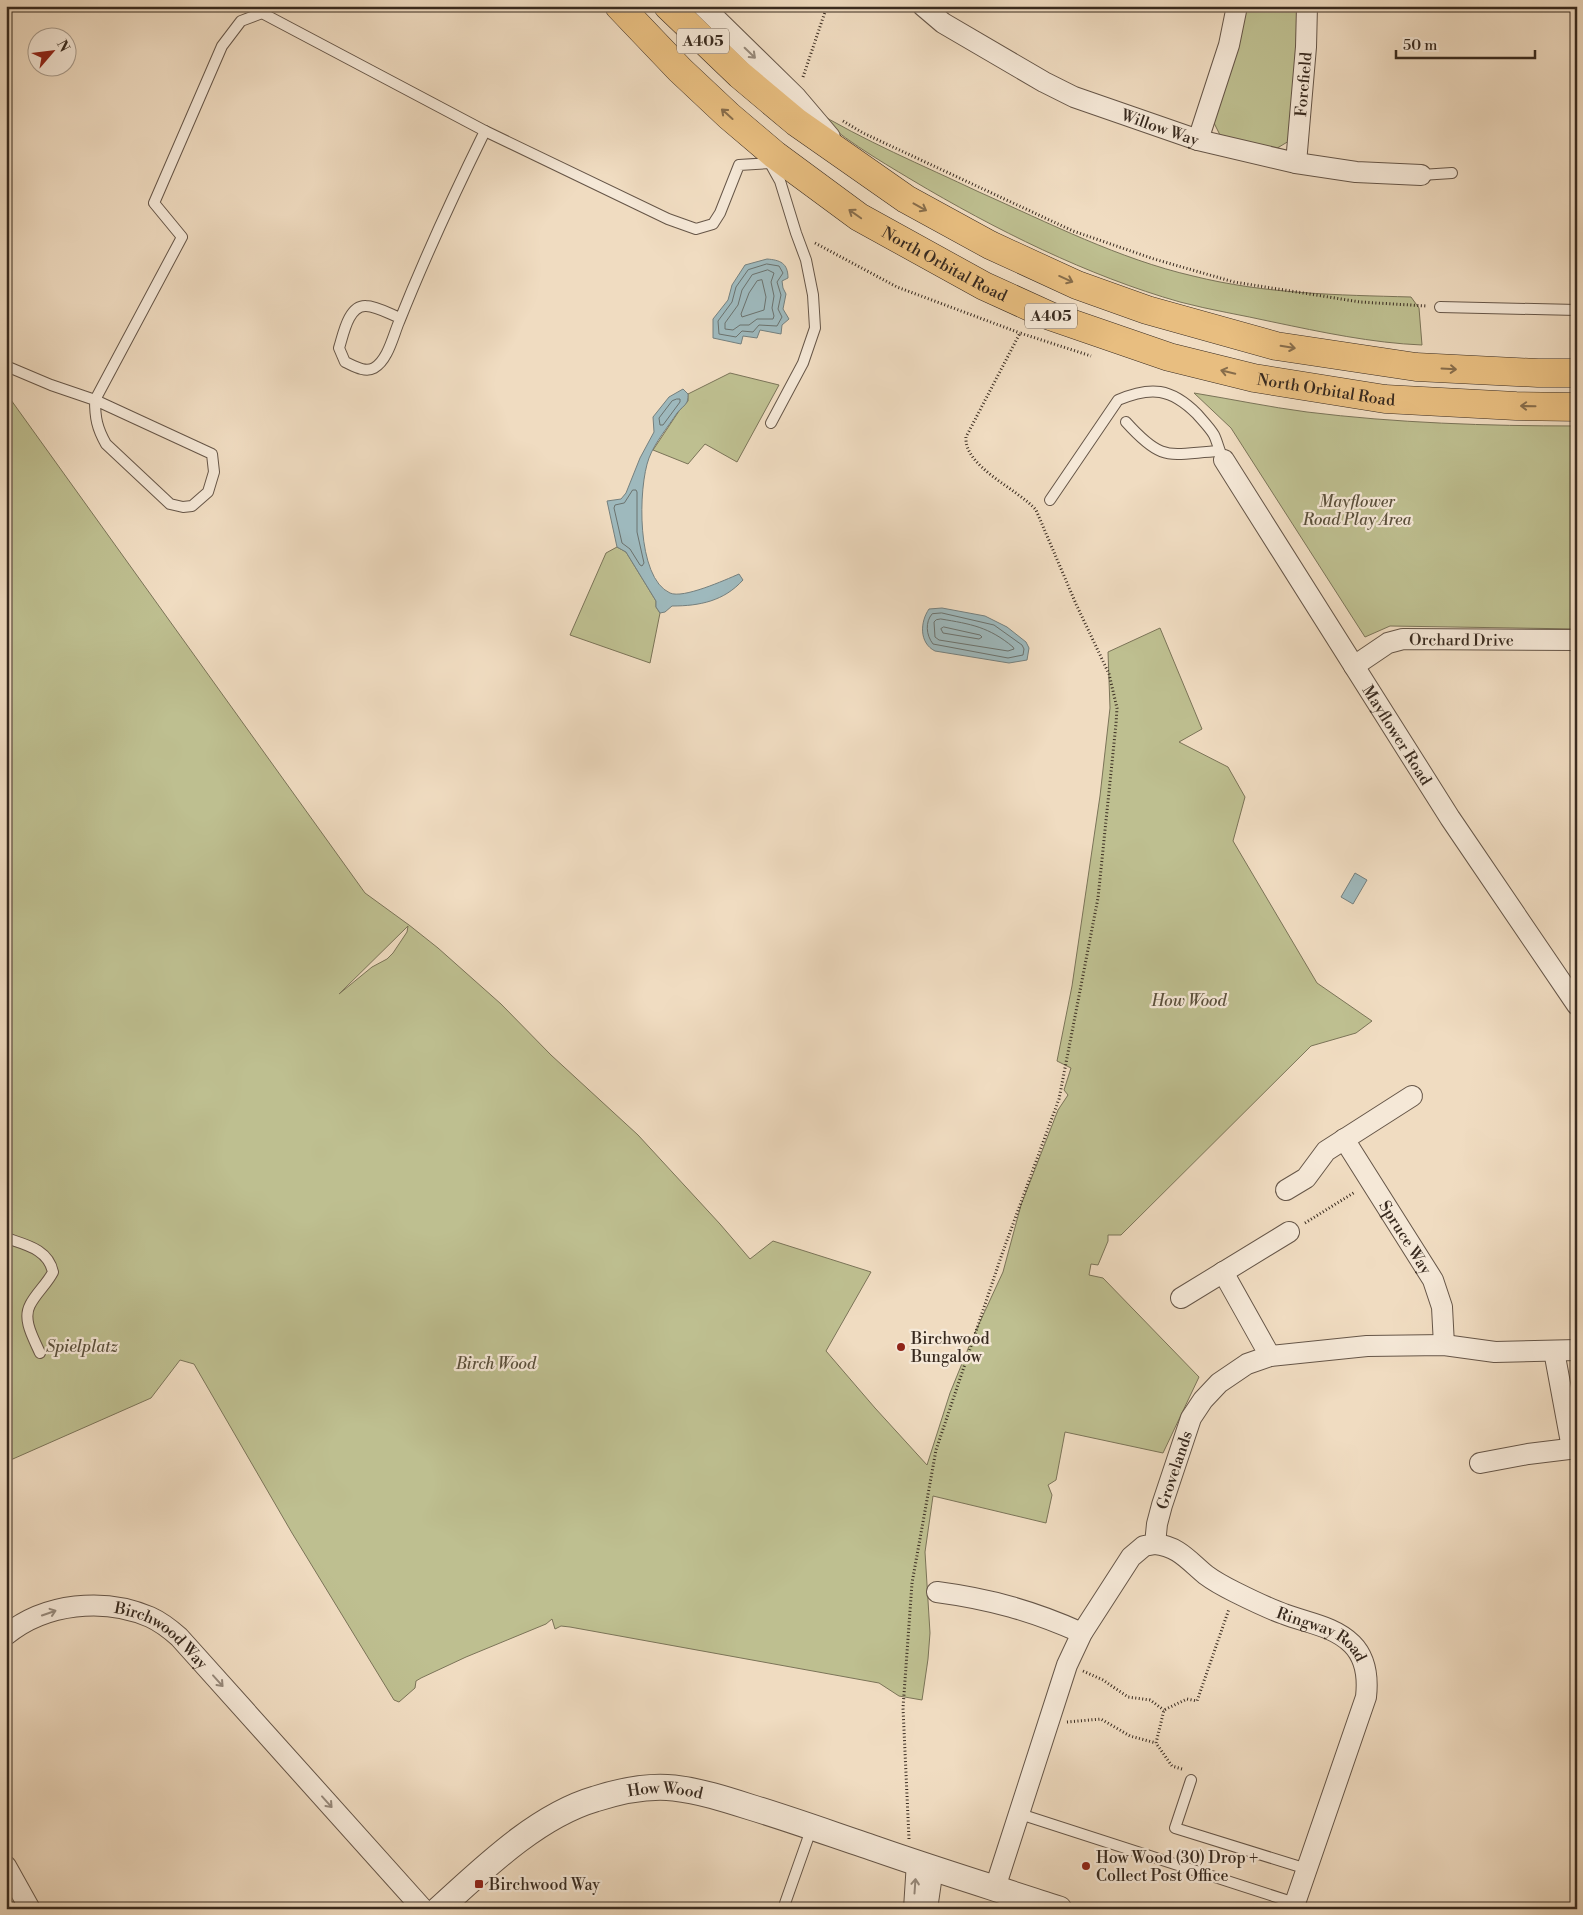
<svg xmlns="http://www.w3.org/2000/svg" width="1583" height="1915" viewBox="0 0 1583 1915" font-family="'Libre Bodoni',serif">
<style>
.green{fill:#bebf90;stroke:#7b7458;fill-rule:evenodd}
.water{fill:#9eb9bd;stroke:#75807e}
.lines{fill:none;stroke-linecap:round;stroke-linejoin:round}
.shore{stroke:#6b726e;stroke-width:1}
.service-casing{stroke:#665648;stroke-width:12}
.minor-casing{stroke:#665648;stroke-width:22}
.tertiary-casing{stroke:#665648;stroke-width:27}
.trunk-casing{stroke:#382a1f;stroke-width:29}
.path{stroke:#382a1f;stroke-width:3;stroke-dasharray:1 2.5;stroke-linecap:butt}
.service{stroke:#f5e8d7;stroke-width:10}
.minor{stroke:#f5e8d7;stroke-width:20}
.tertiary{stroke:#f5e8d7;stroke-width:25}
.trunk{stroke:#e8be80;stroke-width:28}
.oneway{stroke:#96897b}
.oneway2{stroke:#876d4b}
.poi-dot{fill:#8f2418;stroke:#f5e8d7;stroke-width:2}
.labels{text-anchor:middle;stroke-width:4.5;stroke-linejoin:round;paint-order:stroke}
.shield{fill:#f5e8d7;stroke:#716356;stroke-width:1}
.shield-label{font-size:15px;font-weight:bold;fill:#382a1f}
.street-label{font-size:16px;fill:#382a1f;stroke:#f5e8d7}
.park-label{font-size:16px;font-style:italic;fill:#5a4f3b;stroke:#f5e8d7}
.poi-label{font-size:16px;fill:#382a1f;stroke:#f5e8d7;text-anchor:start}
</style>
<rect width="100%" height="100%" fill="#f0dcc1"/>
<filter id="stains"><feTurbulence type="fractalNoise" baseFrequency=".004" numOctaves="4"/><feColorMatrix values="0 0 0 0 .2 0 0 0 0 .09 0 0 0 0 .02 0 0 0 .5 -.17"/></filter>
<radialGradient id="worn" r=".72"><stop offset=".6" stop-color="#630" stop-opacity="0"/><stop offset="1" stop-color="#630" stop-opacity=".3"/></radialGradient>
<g class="green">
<polygon points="1244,6 1300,6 1289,141 1274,150 1220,135 1214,123"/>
<path d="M810,108C864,141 922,165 979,192C1049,223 1119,259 1193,276C1265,294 1338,295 1411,297L1419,308L1422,345C1372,343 1321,332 1273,322C1242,315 1210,310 1180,302C1088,276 994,229 912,180C877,159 839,137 810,108Z"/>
<polygon points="730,373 779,385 737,462 705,444 688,464 653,450 679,411 688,401 688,394"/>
<path d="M6,393L365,893L409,925L438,948L501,1004L551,1055L638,1135L720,1224L750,1259L773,1241L871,1272L826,1351L875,1408L927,1465L950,1393L972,1339L1003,1272L1021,1205L1058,1110L1068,1095L1064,1090L1071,1068L1057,1061L1072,986L1100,796L1110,708L1108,652L1160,628L1202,729L1179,742L1228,767L1245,797L1233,841L1317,983L1372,1021L1356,1033L1311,1046L1121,1235H1108V1241L1098,1265L1091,1264L1089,1275L1103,1278L1199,1377L1163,1453L1065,1432L1056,1480L1048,1485L1052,1495L1046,1523L933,1496L925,1552L930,1633L928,1659L922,1700L899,1696L879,1683L570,1627L561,1626L555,1629L552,1619L546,1624L466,1657L421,1678L416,1681L415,1688L399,1702L394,1700L292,1533L194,1364L180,1360L151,1398L6,1462ZM408,926L407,932L393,953L387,959L372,967L339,994Z"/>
<path d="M1194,393C1231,399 1269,407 1307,412C1396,423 1487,426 1577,426V629L1390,626L1365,637L1231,428Z"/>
<polygon points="617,547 626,552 656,601 656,607 660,613 650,663 570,635 606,553"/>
</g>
<g class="water">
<path d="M767,259C780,260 788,263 788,278L782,281L783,288L786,294L783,309L789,319L782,325L781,334L760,330L757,338L743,336L741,344L713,338V319L728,300L732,285L745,265Z"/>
<path d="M683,389L688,394C688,395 688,400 687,402C685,406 680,409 677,413C668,427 655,442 649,458C638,487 636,578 670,593C683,599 725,580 739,574L743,580C724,601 700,606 672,606L665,612L660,613L656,607V601L626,552L617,547L607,501L621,499L626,493L640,458L654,432L653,417L669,397Z"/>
<path d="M942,608L985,616L1007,627L1026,642L1029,648L1027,660L1009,663L935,651C919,643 920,622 929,609Z"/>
<polygon points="1355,873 1367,880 1353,904 1341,897"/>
</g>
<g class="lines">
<g class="shore">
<polygon points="767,264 779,266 783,273 777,282 781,295 778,309 782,317 777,326 759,325 753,332 742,331 736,337 719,334 718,321 732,302 736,287 748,270"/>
<polygon points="768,270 774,273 771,282 774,296 772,308 774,316 773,319 757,319 749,325 740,325 733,330 725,329 725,323 738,305 742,290 752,275"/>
<polygon points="762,280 766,297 764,310 742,317 741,314 749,293 757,281"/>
<polygon points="677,399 680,399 680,402 663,425 660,425 659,418 672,401"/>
<polygon points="633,490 636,490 637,492 637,532 644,563 642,566 640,565 630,549 622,543 614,508 615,505 624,503"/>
<path d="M942,613L994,625L1022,645L1024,649L1023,655L1008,658L933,644C926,635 925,622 932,614Z"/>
<path d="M941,619C971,624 989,627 1013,647L1014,649L1008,651L939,640L935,637L934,622L936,620Z"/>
<polygon points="944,627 980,635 982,637 979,639 943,633 941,629"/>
</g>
<defs>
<g id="service">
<polyline points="770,163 780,181 796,233 806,260 813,295 815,328 803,363 771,423"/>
<polyline points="1421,175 1452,173"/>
<polyline points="1440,307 1577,310"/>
<path d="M400,318C390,314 376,306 366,306C348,305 343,336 339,348L345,362C354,366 365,373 374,368C388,360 393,336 399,322C425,257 454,194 485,131"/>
<path d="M6,366L51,385L95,400C95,418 97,428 106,444L170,504L183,507L192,506L208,492L214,472L212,454L95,400L182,237L154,203L222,46L241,21L262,13L485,131L668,219L696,229L713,224L720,213L739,165L770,163L773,158"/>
<path d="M1126,422C1163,463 1168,454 1219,451"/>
<path d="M1050,500L1118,400C1151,386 1171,388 1197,414C1203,421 1210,428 1214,435C1218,443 1219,452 1224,460"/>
<path d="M6,1238C26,1245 48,1249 53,1272C47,1284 36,1293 30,1305C22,1320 34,1339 40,1353"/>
<polyline points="1191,1780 1175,1828 1307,1869"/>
<polyline points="1020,1814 1295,1903"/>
<polyline points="783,1909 812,1827"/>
</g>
<g id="minor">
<polyline points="703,6 796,97 830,137"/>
<path id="s1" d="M923,6L943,23L1044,82L1074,97L1198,140L1296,163L1356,172L1421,175"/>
<polyline points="1198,140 1229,45 1237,6"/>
<path id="s2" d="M1296,163L1306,47L1307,6"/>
<path id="s3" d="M1224,460L1450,818L1577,1005"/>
<path id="s4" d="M1354,666L1388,643L1403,639L1577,640"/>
<path id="s5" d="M1344,1139L1433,1280L1442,1307L1444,1345"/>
<polyline points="1286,1190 1306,1178 1326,1151 1412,1096"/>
<polyline points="1223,1272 1270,1356"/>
<polyline points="1181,1298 1289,1232"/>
<polyline points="1554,1351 1572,1448"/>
<polyline points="1480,1463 1528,1454 1577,1448"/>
<path id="s6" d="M1155,1544C1178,1546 1189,1561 1206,1575C1214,1581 1225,1587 1235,1592C1251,1600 1267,1608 1284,1614C1307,1623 1334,1626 1352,1644C1367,1659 1368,1679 1366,1697L1293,1909"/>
<path d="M937,1592C990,1599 1033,1611 1082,1633"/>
<path id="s7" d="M6,1635C45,1603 104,1597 150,1617C161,1622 170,1629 179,1637L423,1909"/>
<polyline points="6,1866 30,1909"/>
<path id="s8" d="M995,1888L1067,1665L1082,1633L1131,1557L1144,1546L1155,1544L1157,1524L1162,1505L1191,1418L1203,1400L1219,1383L1247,1364L1270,1356L1367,1346L1444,1345L1495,1352L1577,1350"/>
<polyline points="914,1909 917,1862"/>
<polyline points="927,1909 933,1868"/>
</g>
<g id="tertiary">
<path id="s9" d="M439,1909C484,1868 537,1816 595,1799C620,1791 648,1785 674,1788C700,1791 725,1799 750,1807C793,1820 834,1835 876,1849C936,1870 998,1889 1059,1909"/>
</g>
<g id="trunk">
<path id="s10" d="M619,6L680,70L729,116L775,155L859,217L984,286L1050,316L1169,357L1254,378L1385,399L1516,406L1577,407"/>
<polyline points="668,6 740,75 796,122 906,199 990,245 1077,285 1147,310 1276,346 1416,367 1538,373 1577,373"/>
</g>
</defs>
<use href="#service" class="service-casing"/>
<use href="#minor" class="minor-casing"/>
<use href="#tertiary" class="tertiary-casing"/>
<use href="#trunk" class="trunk-casing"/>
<g class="path">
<polyline points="803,77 827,6"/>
<polyline points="843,121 863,133 1073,231 1154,259 1234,282 1360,302 1427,306"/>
<polyline points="815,243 897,287 1020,333"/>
<polyline points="1305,1223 1355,1192"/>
<polyline points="1083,1671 1103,1680 1128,1697 1150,1700 1164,1710"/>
<polyline points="1067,1722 1101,1719 1130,1736 1156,1743"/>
<polyline points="1182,1769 1172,1766 1156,1743 1164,1710 1187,1699 1197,1701 1229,1609"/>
<path d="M909,1839L903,1708L912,1583L936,1450L1002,1254L1059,1099L1098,898L1116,724L1117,708L1109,674L1076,604L1036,510C1018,489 964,467 966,437L1020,333L1091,356"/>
</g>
<use href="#service" class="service"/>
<use href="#minor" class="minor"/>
<use href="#tertiary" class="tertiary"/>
<use href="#trunk" class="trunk"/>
</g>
<defs><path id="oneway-shaft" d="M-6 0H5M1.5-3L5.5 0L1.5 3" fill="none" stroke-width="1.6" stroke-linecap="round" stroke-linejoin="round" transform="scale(1.25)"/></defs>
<g class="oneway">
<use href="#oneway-shaft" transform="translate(750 53) rotate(44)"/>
<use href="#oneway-shaft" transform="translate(49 1613) rotate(-19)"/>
<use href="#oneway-shaft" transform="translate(218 1681) rotate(48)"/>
<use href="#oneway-shaft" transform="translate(327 1802) rotate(48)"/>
<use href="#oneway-shaft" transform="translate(915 1886) rotate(-86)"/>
</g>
<g class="oneway2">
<use href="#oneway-shaft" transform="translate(727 114) rotate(-138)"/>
<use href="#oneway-shaft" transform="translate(920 207) rotate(29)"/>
<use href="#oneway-shaft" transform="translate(855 214) rotate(-145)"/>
<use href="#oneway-shaft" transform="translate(1066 279) rotate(24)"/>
<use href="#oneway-shaft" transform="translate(1288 347) rotate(9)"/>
<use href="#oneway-shaft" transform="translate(1449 369) rotate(3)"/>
<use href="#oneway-shaft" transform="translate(1228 372) rotate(-166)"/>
<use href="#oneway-shaft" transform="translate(1528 406) rotate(-179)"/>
</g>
<g class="poi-dot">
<circle cx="901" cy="1347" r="5"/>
<circle cx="1086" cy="1866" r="5"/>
<rect x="474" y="1879" width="10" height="10" rx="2.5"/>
</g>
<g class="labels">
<g class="shield">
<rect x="677" y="28.5" width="52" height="25" rx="4"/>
<rect x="1025" y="303.5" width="52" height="25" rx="4"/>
</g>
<g class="shield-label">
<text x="703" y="46">A405</text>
<text x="1051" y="321">A405</text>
</g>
<g class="street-label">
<text dy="6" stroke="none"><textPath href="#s2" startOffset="79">Forefield</textPath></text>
<text dy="6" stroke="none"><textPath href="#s1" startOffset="268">Willow Way</textPath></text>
<text dy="6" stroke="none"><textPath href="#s10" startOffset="418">North Orbital Road</textPath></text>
<text dy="6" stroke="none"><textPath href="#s10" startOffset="822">North Orbital Road</textPath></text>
<text dy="6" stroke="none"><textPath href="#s4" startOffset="115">Orchard Drive</textPath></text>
<text dy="6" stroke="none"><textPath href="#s3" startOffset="325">Mayflower Road</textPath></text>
<text dy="6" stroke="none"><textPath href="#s5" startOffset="116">Spruce Way</textPath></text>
<text dy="6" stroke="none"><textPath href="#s8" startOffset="465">Grovelands</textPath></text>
<text dy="6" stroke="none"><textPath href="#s6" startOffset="192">Ringway Road</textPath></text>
<text dy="6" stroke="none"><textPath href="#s7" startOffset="171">Birchwood Way</textPath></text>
<text dy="6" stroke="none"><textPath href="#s9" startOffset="264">How Wood</textPath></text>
</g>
<g class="park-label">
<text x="1357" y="507">Mayflower<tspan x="1357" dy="18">Road Play Area</tspan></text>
<text x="1189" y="1006">How Wood</text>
<text x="82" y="1352">Spielplatz</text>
<text x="496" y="1369">Birch Wood</text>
</g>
<g class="poi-label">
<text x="911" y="1344">Birchwood<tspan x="911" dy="18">Bungalow</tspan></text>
<text x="1096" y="1863">How Wood (30) Drop +<tspan x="1096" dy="18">Collect Post Office</tspan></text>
<text x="489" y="1890">Birchwood Way</text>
</g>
</g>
<rect width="1583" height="1915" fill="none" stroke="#f0dcc1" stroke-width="25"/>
<rect x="8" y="8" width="1568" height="1900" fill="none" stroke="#382a1f" stroke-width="2.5"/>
<rect x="12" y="12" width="1558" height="1890" fill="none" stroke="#382a1f"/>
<g transform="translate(52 52) rotate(62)"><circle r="24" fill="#f5e8d7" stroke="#a99c8d"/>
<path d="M0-4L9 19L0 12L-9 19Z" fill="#8f2418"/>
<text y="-8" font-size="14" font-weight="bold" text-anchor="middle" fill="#382a1f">N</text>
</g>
<path d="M1396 50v8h139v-8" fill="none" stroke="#382a1f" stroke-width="2.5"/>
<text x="1403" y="50" font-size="15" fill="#382a1f" stroke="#f5e8d7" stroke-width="4" paint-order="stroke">50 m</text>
<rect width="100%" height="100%" filter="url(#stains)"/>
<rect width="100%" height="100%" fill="url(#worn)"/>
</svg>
